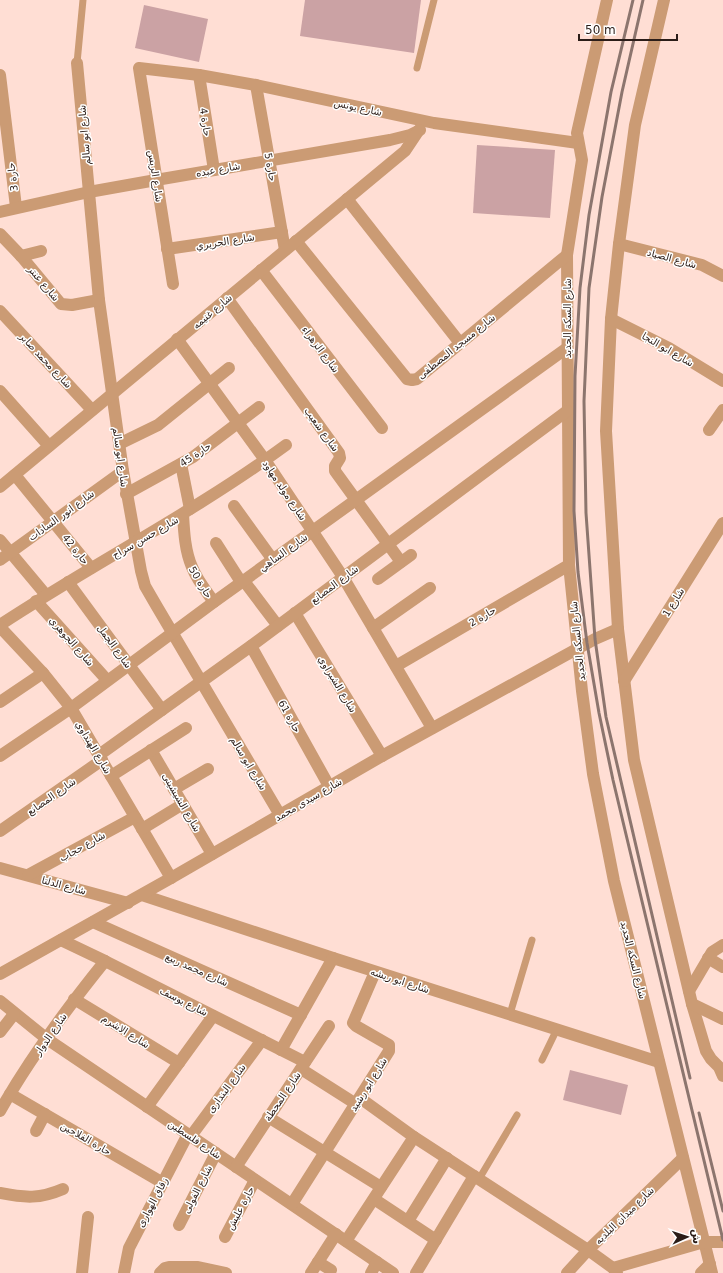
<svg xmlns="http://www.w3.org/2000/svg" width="723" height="1273" viewBox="0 0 723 1273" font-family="'DejaVu Sans','Noto Sans Arabic',sans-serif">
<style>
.building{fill:#cba2a4}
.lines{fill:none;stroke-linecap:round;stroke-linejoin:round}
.service{stroke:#cb9b74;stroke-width:7}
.minor{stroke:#cb9b74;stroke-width:12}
.rail{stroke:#8c756e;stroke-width:3}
.labels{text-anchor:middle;stroke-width:3;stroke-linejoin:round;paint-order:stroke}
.street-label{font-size:10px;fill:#2b1d18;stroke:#fff}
</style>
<rect width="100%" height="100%" fill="#ffded4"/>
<g class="building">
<polygon points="305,0 421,0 414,53 300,36"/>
<polygon points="144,5 208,19 199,62 135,48"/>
<polygon points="477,145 555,150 550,218 473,213"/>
<polygon points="570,1070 628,1085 621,1115 563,1100"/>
</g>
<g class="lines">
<g class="service">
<polyline points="77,63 83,0"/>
<polyline points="417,68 434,0"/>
<polyline points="510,1014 532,940"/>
<polyline points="542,1060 557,1029"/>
<polyline points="479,1179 517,1115"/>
</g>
<g class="minor">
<polyline points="607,0 577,133 582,160 567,255 569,565 582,691 593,774 614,881 712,1273"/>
<polyline points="664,0 635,125 619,244 611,319 606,431 618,629 634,760 692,1004 706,1051 711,1059 719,1067 723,1076"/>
<polyline points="77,63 99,300 123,471 141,571 145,586 156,605 280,815"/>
<polyline points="0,75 16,207"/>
<polyline points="199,75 214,170"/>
<polyline points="256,85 285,250"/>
<polyline points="347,199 460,343"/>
<polyline points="0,212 89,192 156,180 390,140 410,135 420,130"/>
<polyline points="0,234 21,256 61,304 72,305 99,300"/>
<polyline points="296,241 407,379 412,380 417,379 567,255"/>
<polyline points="619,244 702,265 723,276"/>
<polyline points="167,249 282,232"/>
<polyline points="21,256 41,251"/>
<polyline points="261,270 382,428"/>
<polyline points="173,284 139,68 199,75 256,85 434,123 578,143"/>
<polyline points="227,298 339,453 340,458 335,466 335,471 401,562"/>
<polyline points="0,311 92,410"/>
<polyline points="611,319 669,348 723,381"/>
<polyline points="177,339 265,460 343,577 432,728"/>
<polyline points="0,391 49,446"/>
<polyline points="709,430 723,410"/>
<polyline points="119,444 158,425 229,368"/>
<polyline points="181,464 190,509"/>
<polyline points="15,475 91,568"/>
<polyline points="0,487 405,151 419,130"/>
<polyline points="126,494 193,457 259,407"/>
<polyline points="234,506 273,560"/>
<path d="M183,514C184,532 185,551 192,567C197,580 206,591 214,602"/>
<polyline points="0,540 46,595"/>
<polyline points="216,543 241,582"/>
<polyline points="0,560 123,471"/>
<polyline points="378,579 411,555"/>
<polyline points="244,581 278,626"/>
<polyline points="68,582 162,710"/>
<polyline points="36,601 107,680"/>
<polyline points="295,613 382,756"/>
<path d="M0,625C94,563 195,512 286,445"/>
<polyline points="0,627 43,673 71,708 171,878"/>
<polyline points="373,628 430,588"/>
<polyline points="251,646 329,786"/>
<polyline points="396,666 569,565"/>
<polyline points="624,681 723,523"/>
<polyline points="0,702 43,673"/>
<polyline points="151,750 212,854"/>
<polyline points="99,755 251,646 567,411"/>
<polyline points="0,756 71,708 214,602 567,348"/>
<polyline points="111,776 186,728"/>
<polyline points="174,789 208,769"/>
<polyline points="142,829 183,804"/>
<polyline points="0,831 102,760"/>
<polyline points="0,868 128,903"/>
<polyline points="28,875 135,817"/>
<polyline points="142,895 333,958 659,1062"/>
<polyline points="93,922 301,1015"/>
<polyline points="61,940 105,961 305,1062"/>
<polyline points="708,958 723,967"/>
<polyline points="0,974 171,878 382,756 595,639 618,629"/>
<polyline points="689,991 712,952 723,945"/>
<polyline points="74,999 179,1063"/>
<polyline points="0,1001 47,1039 393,1273"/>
<polyline points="692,1004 723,1019"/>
<polyline points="0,1032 14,1014"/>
<polyline points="281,1050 333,958"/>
<polyline points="301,1069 356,1104"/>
<polyline points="10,1094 163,1183"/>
<polyline points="360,1098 414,1137 588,1250 613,1268 617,1273"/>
<polyline points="147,1107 213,1016"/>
<path d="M0,1111C30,1058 67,1008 105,961"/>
<polyline points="268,1117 381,1187"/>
<polyline points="36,1131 45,1114"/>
<polyline points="191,1136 262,1040"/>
<polyline points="236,1167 329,1026"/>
<path d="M0,1193C25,1198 40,1199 63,1189"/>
<polyline points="374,1199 436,1240"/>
<polyline points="292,1204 389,1051 389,1045 356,1026 353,1023 375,972"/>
<polyline points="408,1221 447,1158"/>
<polyline points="179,1225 216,1153"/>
<polyline points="225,1237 255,1180"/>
<polyline points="346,1241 414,1137"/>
<polyline points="318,1262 331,1270"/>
<polyline points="613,1268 704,1242 723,1242"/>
<polyline points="82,1273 88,1217"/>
<polyline points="124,1273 129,1248 188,1134"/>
<polyline points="160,1273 165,1268 169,1267 198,1267 226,1273"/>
<polyline points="311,1273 336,1234"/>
<polyline points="371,1273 377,1262"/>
<polyline points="416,1273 474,1176"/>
<polyline points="567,1273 588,1250 683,1158"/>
<polyline points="701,1273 710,1264"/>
</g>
<g class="rail">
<polyline points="633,0 611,92 589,215 580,288 575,376 574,511 578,572 587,643 599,713 613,780 723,1240"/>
<polyline points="643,0 622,92 602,197 589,288 584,401 586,513 595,639 606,717 690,1078"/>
<polyline points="699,1113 723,1211"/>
</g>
</g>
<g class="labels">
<g class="street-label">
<text transform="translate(358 107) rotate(12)" y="4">شارع يونس</text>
<text transform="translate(206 122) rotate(81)" y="4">حارة 4</text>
<text transform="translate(84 135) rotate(-95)" y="4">شارع ابو سالم</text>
<text transform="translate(271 167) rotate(80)" y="4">حارة 5</text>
<text transform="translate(218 169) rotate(-10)" y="4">شارع عبده</text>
<text transform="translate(156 176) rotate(81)" y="4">شارع الريس</text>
<text transform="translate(12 177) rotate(-97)" y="4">حارة 3</text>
<text transform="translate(225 241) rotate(-9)" y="4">شارع الحريري</text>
<text transform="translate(672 258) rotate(15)" y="4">شارع الصياد</text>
<text transform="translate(44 283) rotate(50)" y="4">شارع عنتر</text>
<text transform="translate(212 311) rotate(-40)" y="4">شارع غنيمه</text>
<text transform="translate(567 318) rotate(-90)" y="4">شارع السكة الحديد</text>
<text transform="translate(456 346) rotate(-39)" y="4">شارع مسجد المصطفى</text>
<text transform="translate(321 349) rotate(53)" y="4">شارع الزهراء</text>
<text transform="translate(668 349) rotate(30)" y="4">شارع ابو النجا</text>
<text transform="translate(46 360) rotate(47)" y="4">شارع محمد صابر</text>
<text transform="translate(322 429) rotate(54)" y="4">شارع شعيب</text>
<text transform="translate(195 454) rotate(-34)" y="4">حارة 45</text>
<text transform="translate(121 457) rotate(82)" y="4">شارع ابو سالم</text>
<text transform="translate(285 490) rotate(56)" y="4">شارع مولد مهاود</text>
<text transform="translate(61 515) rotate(-36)" y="4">شارع انور السادات</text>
<text transform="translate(145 537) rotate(-30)" y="4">شارع حسن سراج</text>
<text transform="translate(76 549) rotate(51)" y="4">حارة 42</text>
<text transform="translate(283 552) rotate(-36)" y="4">شارع الساهي</text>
<text transform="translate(201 582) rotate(59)" y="4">حارة 50</text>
<text transform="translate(334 584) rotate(-37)" y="4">شارع المصانع</text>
<text transform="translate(673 602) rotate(-58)" y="4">شارع 1</text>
<text transform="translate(482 616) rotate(-30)" y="4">حارة 2</text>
<text transform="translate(72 641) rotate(49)" y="4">شارع الجوهري</text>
<text transform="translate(577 641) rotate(-96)" y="4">شارع السكة الحديد</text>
<text transform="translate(115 646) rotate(54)" y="4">شارع الجمل</text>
<text transform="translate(338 684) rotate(59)" y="4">شارع الشبراوي</text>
<text transform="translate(290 716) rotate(61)" y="4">حارة 61</text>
<text transform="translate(94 747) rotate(59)" y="4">شارع الهنداوي</text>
<text transform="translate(249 763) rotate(59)" y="4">شارع ابو سالم</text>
<text transform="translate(51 796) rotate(-35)" y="4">شارع المصانع</text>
<text transform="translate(308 799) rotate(-30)" y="4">شارع سيدى محمد</text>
<text transform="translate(182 802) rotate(60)" y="4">شارع الشيشينى</text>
<text transform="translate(82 846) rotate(-29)" y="4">شارع حجاب</text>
<text transform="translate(64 885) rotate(15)" y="4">شارع الدلتا</text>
<text transform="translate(634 960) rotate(76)" y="4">شارع السكة الحديد</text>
<text transform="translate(197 969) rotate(24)" y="4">شارع محمد ربيع</text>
<text transform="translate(400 980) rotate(18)" y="4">شارع ابو ريشه</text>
<text transform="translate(184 1001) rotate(27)" y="4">شارع يوسف</text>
<text transform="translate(126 1031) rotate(32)" y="4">شارع الاشرم</text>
<text transform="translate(50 1034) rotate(-55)" y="4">شارع الدوار</text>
<text transform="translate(368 1084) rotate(-58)" y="4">شارع ابو رشيد</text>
<text transform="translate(226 1088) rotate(-54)" y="4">شارع البندارى</text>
<text transform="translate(282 1096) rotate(-56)" y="4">شارع المحطة</text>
<text transform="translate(86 1138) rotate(30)" y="4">حارة الفلاحين</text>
<text transform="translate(195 1139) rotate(34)" y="4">شارع فلسطين</text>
<text transform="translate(197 1189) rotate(-63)" y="4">شارع الفولى</text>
<text transform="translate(152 1202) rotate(-62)" y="4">زقاق الهوارى</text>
<text transform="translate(240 1208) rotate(-62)" y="4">حارة عليش</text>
<text transform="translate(624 1215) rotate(-44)" y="4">شارع ميدان البلديه</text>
</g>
</g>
<g transform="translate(687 1237) rotate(87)" stroke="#ffffff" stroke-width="3" paint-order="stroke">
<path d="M0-3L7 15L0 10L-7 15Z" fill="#2b1d18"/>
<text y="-6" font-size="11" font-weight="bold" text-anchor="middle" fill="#2b1d18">ش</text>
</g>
<path d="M579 34v6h98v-6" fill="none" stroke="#2b1d18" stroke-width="2"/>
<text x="585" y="34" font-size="12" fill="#2b1d18" stroke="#ffffff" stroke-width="3" paint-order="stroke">50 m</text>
</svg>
